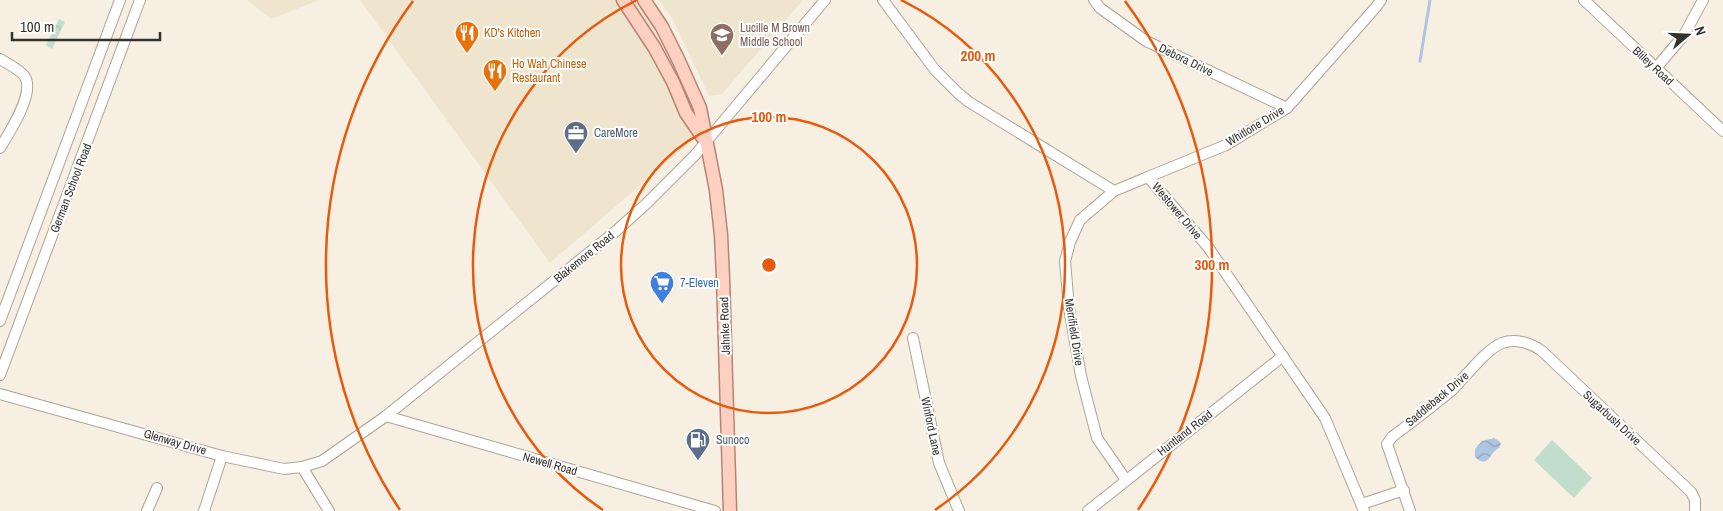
<svg xmlns="http://www.w3.org/2000/svg" width="1723" height="511" viewBox="0 0 1723 511" font-family="'Archivo Narrow',sans-serif">
<style>
.built{fill:#efe5cf}
.green{fill:#c0decb}
.park{fill:url(#park-crowns)}
.water{fill:url(#water-waves)}
.lines{fill:none;stroke-linecap:round;stroke-linejoin:round}
.stream{stroke:#b0c5e2;stroke-width:3}
.minor-casing{stroke:#aba497;stroke-width:12}
.major-casing{stroke:#b68473;stroke-width:15}
.minor{stroke:#fff;stroke-width:10}
.major{stroke:#fdd0c2;stroke-width:12}
.ring{fill:none;stroke:#e8590c;stroke-width:2.5}
.labels{text-anchor:middle;stroke-width:4;stroke-linejoin:round;paint-order:stroke}
.education-label{font-size:12px;fill:#785e54;stroke:#fefefe;text-anchor:start}
.food-label{font-size:12px;fill:#c56008;stroke:#fefefe;text-anchor:start}
.street-label{font-size:12px;fill:#35322d;stroke:#fefefe}
.service-label{font-size:12px;fill:#4e5e75;stroke:#fefefe;text-anchor:start}
.shop-label{font-size:12px;fill:#366cbe;stroke:#fefefe;text-anchor:start}
.centre{fill:#e8590c;stroke:#fefefe;stroke-width:2.5}
.ring-label{font-size:15px;text-anchor:middle;font-weight:bold;fill:#e8590c;stroke:#fefefe;stroke-width:4;stroke-linejoin:round;paint-order:stroke}
</style>
<defs>
<pattern id="park-crowns" width="20" height="18" patternUnits="userSpaceOnUse" patternTransform="scale(1.25)"><rect width="20" height="18" fill="#c0decb"/><path d="M2 6a3 3 0 1 1 6 0M12 15a3 3 0 1 1 6 0" fill="none" stroke="#a6bfaf"/></pattern>
<pattern id="water-waves" width="16" height="10" patternUnits="userSpaceOnUse" patternTransform="scale(1.25)"><rect width="16" height="10" fill="#b0c5e2"/><path d="M0 5q4-4 8 0t8 0" fill="none" stroke="#90a1b8"/></pattern>
</defs>
<rect width="100%" height="100%" fill="#f7f0e2"/>
<g class="built">
<polygon points="247,0 319,0 271,19"/>
<polygon points="360,0 642,0 709,126 550,263"/>
<polygon points="659,0 803,0 722,94 709,96 672,18"/>
</g>
<polygon class="green" points="1552,440 1592,478 1574,498 1534,460"/>
<polygon class="park" points="59,19 65,22 52,49 46,45"/>
<path class="water" d="M1494,438L1499,441L1501,444C1497,452 1501,445 1495,451C1488,457 1487,468 1475,457V449L1482,441Z"/>
<g class="lines">
<polyline class="stream" points="1420,61 1430,0"/>
<defs>
<g id="minor">
<polyline points="883,0 935,70 959,94 969,102 1114,191 1148,177 1208,247 1325,418 1364,511"/>
<polyline points="1094,0 1100,8 1146,41 1287,108"/>
<polyline points="1584,0 1723,131"/>
<path d="M0,59C6,63 22,71 25,77C35,94 9,133 0,148"/>
<polyline points="1656,68 1684,35 1703,0"/>
<polyline points="1148,177 1226,145 1287,108 1376,7 1381,0"/>
<polyline points="1114,191 1080,220 1070,242 1065,261 1069,308 1081,376 1097,438 1126,480"/>
<polyline points="0,321 120,0"/>
<polyline points="913,338 939,463 959,511"/>
<polyline points="0,375 140,0"/>
<polyline points="0,394 222,456 284,469 302,467 329,511"/>
<polyline points="386,416 715,511"/>
<polyline points="302,467 322,461 386,416 616,231 646,204 695,155 825,0"/>
<polyline points="1362,504 1404,490"/>
<polyline points="147,511 157,488"/>
<polyline points="204,511 222,456"/>
<polyline points="1088,511 1283,356"/>
<path d="M1410,511L1387,444L1392,437C1412,422 1432,407 1451,391C1464,379 1486,349 1502,343C1515,338 1531,343 1542,351L1691,492L1695,500V511"/>
</g>
<g id="major">
<polyline points="623,0 654,47 673,82 686,113 703,138"/>
<polyline points="644,0 662,27 678,59 700,108 716,190 721,235 723,278 730,511"/>
</g>
</defs>
<use href="#minor" class="minor-casing"/>
<use href="#major" class="major-casing"/>
<use href="#minor" class="minor"/>
<use href="#major" class="major"/>
</g>
<g class="ring">
<circle cx="769" cy="265" r="148"/>
<path d="M603 510A296 296 0 0 1 637 0M901 0A296 296 0 0 1 935 510"/>
<path d="M400 510A443 443 0 0 1 413 1M1125 1A443 443 0 0 1 1138 510"/>
</g>
<defs>
<symbol id="restaurant-pin" viewBox="-11 -11 22 30"><path d="M0 17L-7.5 6A9.5 9.5 0 1 1 7.5 6Z" fill="#e8710a" stroke="#fefefe"/><path d="M-5-6h1v4h1v-4h1v4h1v-4h1v5L-1.5 .5V6h-2V.5L-5-1ZM5-6V6H3V1.5H1.5Q1.5-4 5-6Z" fill="#fff"/></symbol>
<symbol id="school-pin" viewBox="-11 -11 22 30"><path d="M0 17L-7.5 6A9.5 9.5 0 1 1 7.5 6Z" fill="#8d6e63" stroke="#fefefe"/><path d="M0-5L7-2L0 1L-7-2ZM-4 1L0 2.5L4 1V4Q0 6-4 4Z" fill="#fff"/></symbol>
<symbol id="office-pin" viewBox="-11 -11 22 30"><path d="M0 17L-7.5 6A9.5 9.5 0 1 1 7.5 6Z" fill="#5c6f8a" stroke="#fefefe"/><path d="M-6-3h4V-5.5h4V-3h4V5H-6ZM-1-4.5V-3h2v-1.5ZM-6 0V1H6V0Z" fill="#fff"/></symbol>
<symbol id="supermarket-pin" viewBox="-11 -11 22 30"><path d="M0 17L-7.5 6A9.5 9.5 0 1 1 7.5 6Z" fill="#3f7fe0" stroke="#fefefe"/><path d="M-6-5.5h2.5l.6 2H6L4.5 2H-2.5L-4.4-4H-6ZM-1.5 3.2a1.3 1.3 0 1 0 .1 0ZM3 3.2a1.3 1.3 0 1 0 .1 0Z" fill="#fff"/></symbol>
<symbol id="fuel-pin" viewBox="-11 -11 22 30"><path d="M0 17L-7.5 6A9.5 9.5 0 1 1 7.5 6Z" fill="#5c6f8a" stroke="#fefefe"/><path d="M-5.5-6h7V0h2V4h1.3V-2.5L3-4.5l.8-.8L6-3V5H2.5V1h-1V6h-7ZM-4.2-4.7v3.2H.2V-4.7Z" fill="#fff"/></symbol>
</defs>
<g fill-rule="evenodd">
<use href="#restaurant-pin" x="453" y="19" width="28" height="38"/>
<use href="#school-pin" x="708" y="21" width="28" height="38"/>
<use href="#restaurant-pin" x="481" y="57" width="28" height="38"/>
<use href="#office-pin" x="562" y="119" width="28" height="38"/>
<use href="#supermarket-pin" x="648" y="269" width="28" height="38"/>
<use href="#fuel-pin" x="684" y="426" width="28" height="38"/>
</g>
<g class="labels">
<g class="education-label">
<text x="740" y="32">Lucille M Brown<tspan x="740" dy="14">Middle School</tspan></text>
</g>
<g class="food-label">
<text x="484" y="37">KD's Kitchen</text>
<text x="512" y="68">Ho Wah Chinese<tspan x="512" dy="14">Restaurant</tspan></text>
</g>
<g class="street-label">
<text transform="translate(1186 60) rotate(26)" y="4">Debora Drive</text>
<text transform="translate(1653 66) rotate(43)" y="4">Bliley Road</text>
<text transform="translate(1255 126) rotate(-31)" y="4">Whitlone Drive</text>
<text transform="translate(71 188) rotate(-69)" y="4">German School Road</text>
<text transform="translate(1177 211) rotate(50)" y="4">Westower Drive</text>
<text transform="translate(584 257) rotate(-39)" y="4">Blakemore Road</text>
<text transform="translate(725 326) rotate(-92)" y="4">Jahnke Road</text>
<text transform="translate(1074 332) rotate(81)" y="4">Merrifield Drive</text>
<text transform="translate(1437 399) rotate(-40)" y="4">Saddleback Drive</text>
<text transform="translate(1612 418) rotate(43)" y="4">Sugarbush Drive</text>
<text transform="translate(931 426) rotate(78)" y="4">Winford Lane</text>
<text transform="translate(1185 433) rotate(-38)" y="4">Huntland Road</text>
<text transform="translate(175 442) rotate(16)" y="4">Glenway Drive</text>
<text transform="translate(550 464) rotate(16)" y="4">Newell Road</text>
</g>
<g class="service-label">
<text x="594" y="137">CareMore</text>
<text x="716" y="444">Sunoco</text>
</g>
<g class="shop-label">
<text x="680" y="287">7-Eleven</text>
</g>
</g>
<circle cx="769" cy="265" r="8" class="centre"/>
<g class="ring-label">
<text x="978" y="61">200 m</text>
<text x="769" y="122">100 m</text>
<text x="1212" y="270">300 m</text>
</g>
<g transform="translate(1688 35) rotate(71)" stroke="#fefefe" stroke-width="4" paint-order="stroke">
<path d="M0-4L9 19L0 12L-9 19Z" fill="#35322d"/>
<text y="-8" font-size="14" font-weight="bold" text-anchor="middle" fill="#35322d">N</text>
</g>
<path d="M12 32v8h148v-8" fill="none" stroke="#35322d" stroke-width="2.5"/>
<text x="20" y="32" font-size="15" fill="#35322d" stroke="#fefefe" stroke-width="4" paint-order="stroke">100 m</text>
</svg>
